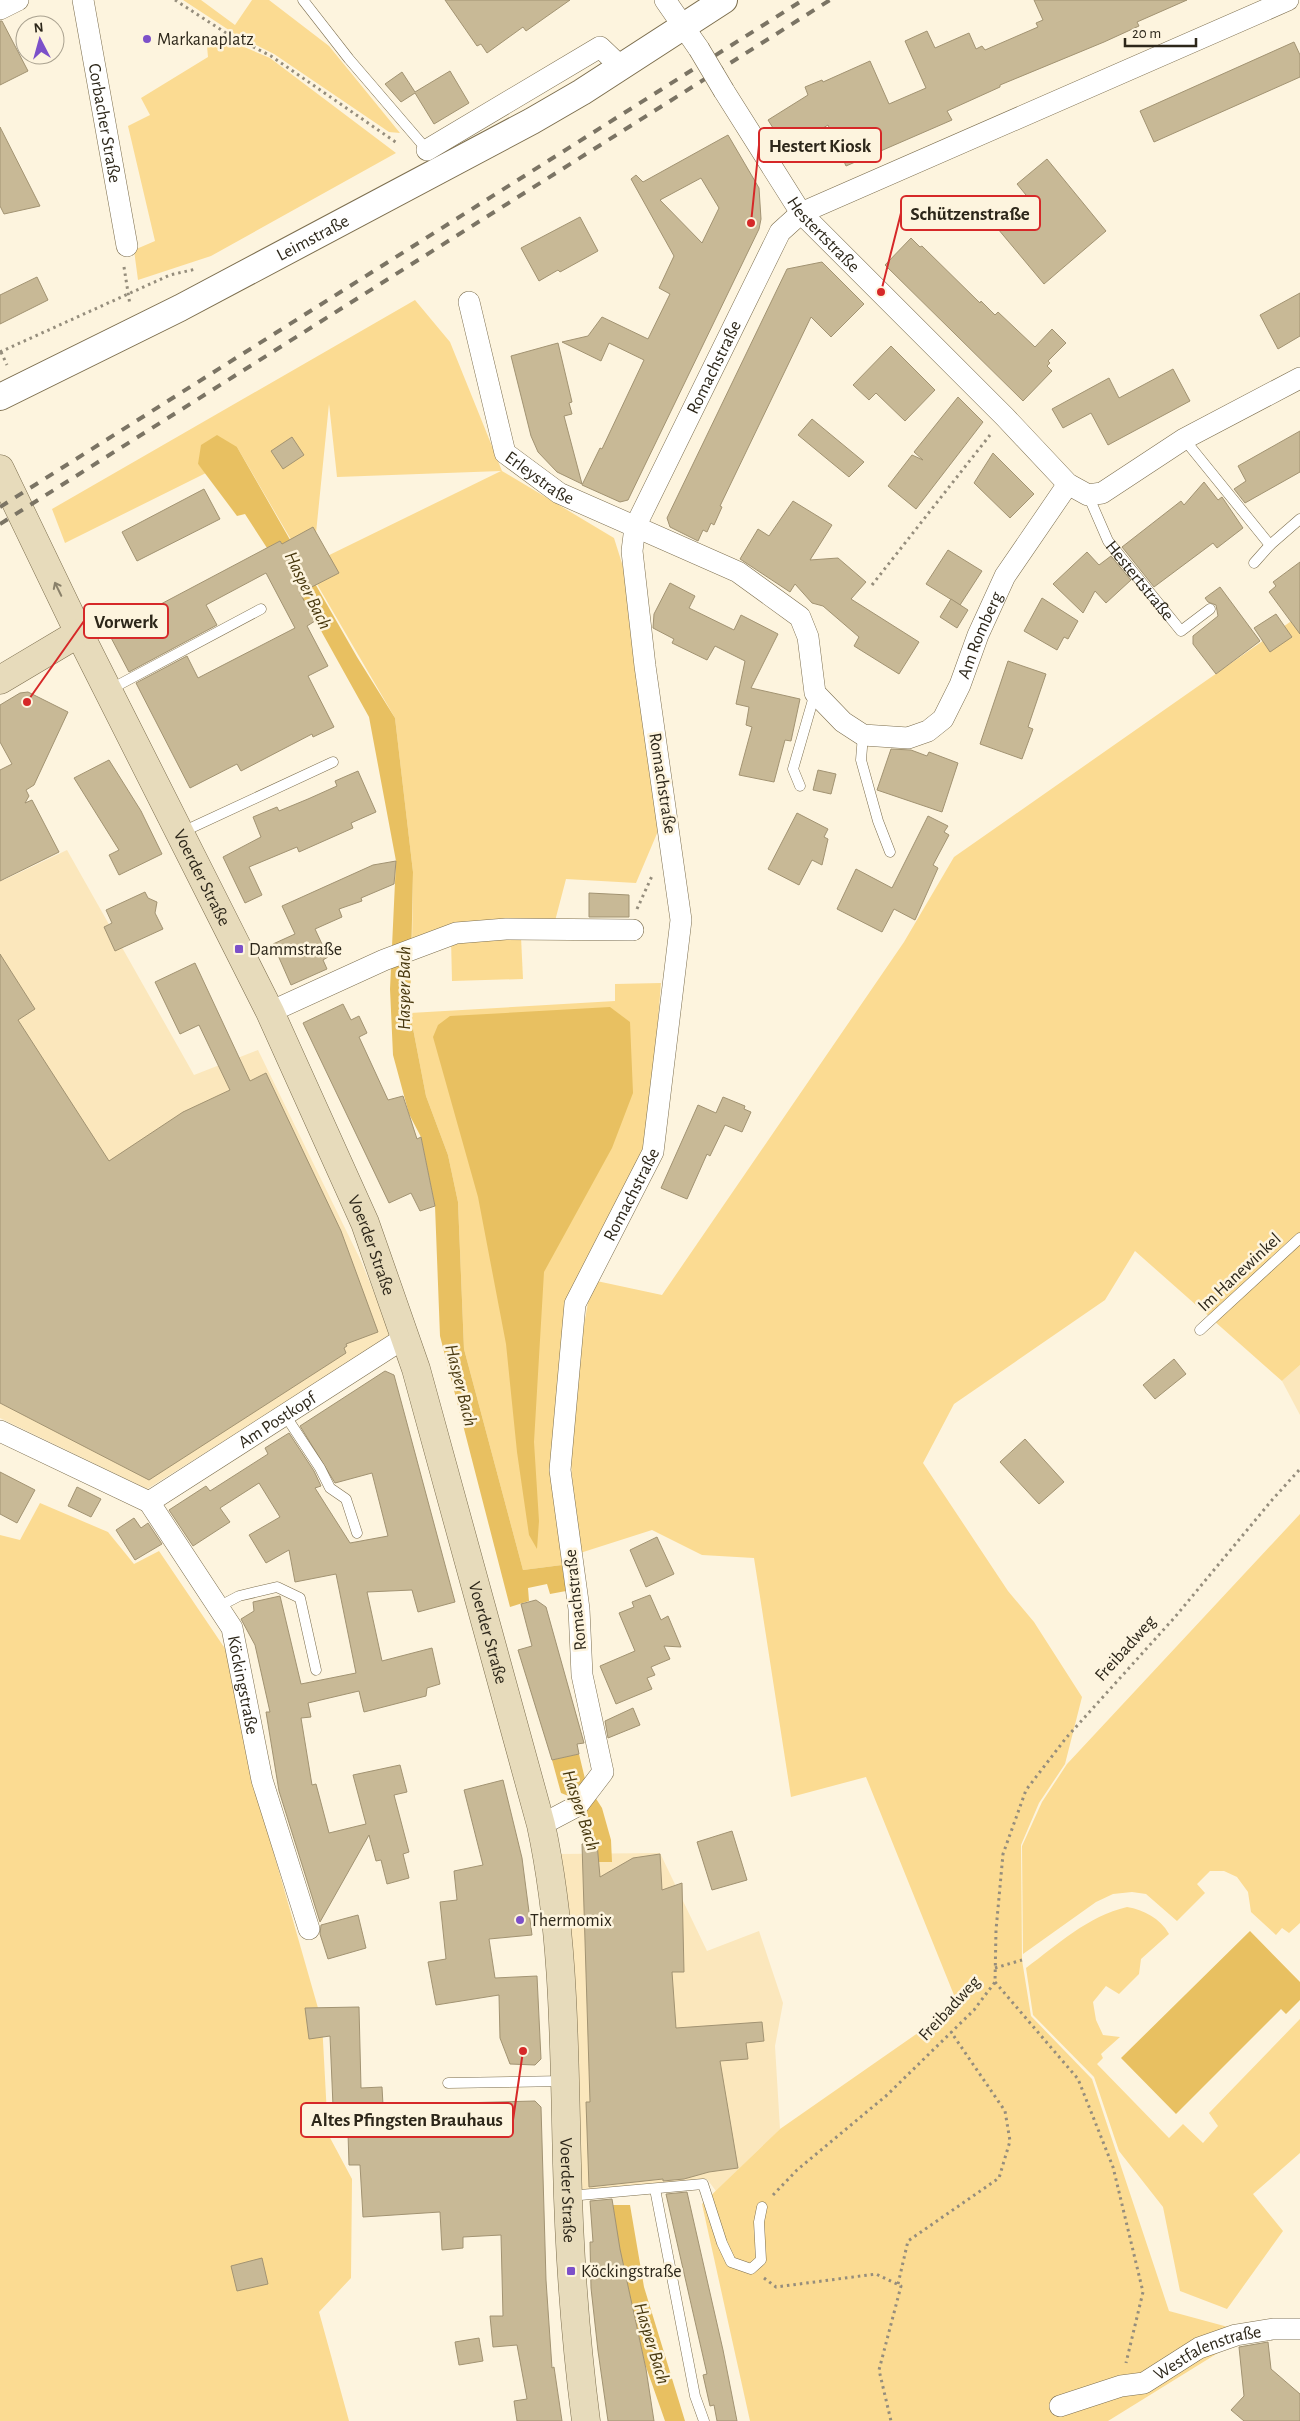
<svg xmlns="http://www.w3.org/2000/svg" width="1300" height="2421" viewBox="0 0 1300 2421" font-family="'Alegreya Sans',sans-serif">
<style>
.built{fill:#fbe7bc}
.green{fill:#fbdb92;fill-rule:evenodd}
.water{fill:#e8c061}
.building{fill:#c8b996;stroke:#a29372;fill-rule:evenodd}
.lines{fill:none;stroke-linecap:round;stroke-linejoin:round}
.service-casing{stroke:#7c6e4e;stroke-width:11}
.minor-casing{stroke:#7c6e4e;stroke-width:22}
.tertiary-casing{stroke:#7c6e4e;stroke-width:28}
.secondary-casing{stroke:#7c6e4e;stroke-width:29}
.path{stroke:#958d7c;stroke-width:3;stroke-dasharray:2.5 4;stroke-linecap:butt}
.service{stroke:#fff;stroke-width:10}
.minor{stroke:#fff;stroke-width:21}
.tertiary{stroke:#fff;stroke-width:26}
.secondary{stroke:#e7dbbb;stroke-width:28}
.rail{stroke:#7b7464;stroke-width:4;stroke-dasharray:9 9;stroke-linecap:butt}
.minor-bridge-casing{stroke:#7c6e4e;stroke-width:22;stroke-linecap:butt}
.minor-bridge{stroke:#fff;stroke-width:21}
.oneway{stroke:#8a816a}
.poi-dot{fill:#7c50c9;stroke:#fdf4de;stroke-width:2}
.labels{text-anchor:middle;stroke-width:5;stroke-linejoin:round;paint-order:stroke}
.poi-label{font-size:18px;fill:#2d271a;stroke:#fdf4de;text-anchor:start}
.street-label{font-size:18px;fill:#2d271a;stroke:#fdf4de}
.water-label{font-size:19px;font-style:italic;fill:#49390f;stroke:#fdf4de}
.leader{fill:none;stroke:#d62828;stroke-width:2}
.callout-dot{fill:#d62828;stroke:#fdf4de;stroke-width:2}
.callout{fill:#fdf4de;stroke:#d62828;stroke-width:2}
.callout-label{font-size:19px;text-anchor:middle;font-weight:bold;fill:#2d271a}
</style>
<rect width="100%" height="100%" fill="#fdf4de"/>
<g class="built">
<polygon points="67,850 194,1075 258,1050 361,1261 392,1336 147,1489 0,1418 0,874 4,880"/>
<polygon points="1300,1365 1300,1415 1282,1381"/>
<polygon points="660,1853 707,1951 759,1931 783,2003 775,2046 780,2129 716,2191 707,2179 580,2193 559,1854"/>
</g>
<g class="green">
<polygon points="183,0 201,0 235,25 252,0 269,0 329,46 400,133 389,132 274,54 238,36"/>
<polygon points="221,37 270,58 396,153 211,256 138,280 134,250 155,241 128,126 150,115 141,98 208,57 207,46"/>
<path d="M415,300L450,342L502,471L614,538L625,573L661,824L636,883L566,879L555,921L412,947L413,872L395,718L237,447L198,464L206,473L65,543L52,509ZM329,404L337,477L501,471L313,563Z"/>
<polygon points="1300,615 1300,1365 1282,1381 1135,1251 1105,1300 954,1404 923,1463 1008,1591 1034,1622 1082,1697 1065,1764 1039,1803 1021,1845 1022,1960 1031,2016 1092,2079 1169,2311 1228,2327 1234,2343 1108,2421 750,2421 702,2204 780,2129 958,2005 866,1777 791,1797 754,1558 702,1555 652,1530 577,1554 568,1415 592,1280 662,1295 904,942 954,857"/>
<polygon points="521,937 523,979 452,981 451,939"/>
<polygon points="661,983 648,1146 578,1286 562,1565 523,1570 464,1349 458,1202 448,1155 426,1096 410,1013 615,1001 615,984"/>
<polygon points="40,1503 108,1532 134,1564 159,1551 228,1653 254,1784 322,2022 328,2134 352,2179 351,2278 319,2312 349,2421 0,2421 0,1535 20,1540"/>
<polygon points="1300,1514 1300,1923 1289,1933 1282,1928 1276,1935 1251,1912 1248,1892 1237,1877 1224,1871 1210,1871 1197,1884 1205,1893 1177,1921 1146,1894 1132,1892 1113,1894 1096,1902 1023,1954 1022,1846 1042,1802 1067,1764"/>
<path d="M1127,1907C1144,1910 1160,1918 1169,1934L1141,1959L1139,1974L1119,1994L1106,1986L1093,2002L1096,2020L1103,2035L1120,2037L1101,2054L1103,2058L1097,2064L1169,2138L1183,2124L1203,2143L1218,2126L1209,2113L1300,2019V2153L1253,2194L1283,2231L1227,2309L1180,2291L1163,2207L1119,2151L1094,2077L1033,2015L1026,1968C1057,1945 1088,1916 1127,1907Z"/>
</g>
<g class="water">
<polygon points="217,435 237,447 357,657 395,718 413,872 410,1013 426,1096 448,1155 458,1202 464,1349 523,1570 562,1565 566,1591 550,1594 547,1584 528,1588 529,1601 510,1607 440,1336 435,1206 421,1137 409,1114 393,1055 390,989 396,861 369,717 300,593 308,589 280,541 267,548 245,514 237,516 198,464 201,445"/>
<polygon points="610,1007 630,1022 633,1093 612,1148 544,1272 534,1442 539,1521 537,1549 529,1535 517,1452 506,1344 478,1197 433,1037 438,1025 450,1016"/>
<path d="M579,1754L586,1783L602,1808L611,1840L612,1862H590C589,1839 585,1820 576,1799L561,1793L552,1760Z"/>
<polygon points="1250,1931 1300,1982 1300,2000 1286,2014 1281,2009 1176,2114 1121,2058"/>
<polygon points="613,2205 630,2205 644,2287 685,2421 665,2421 645,2364 618,2242"/>
</g>
<g class="building">
<polygon points="445,0 570,0 526,31 523,27 487,53 481,44 477,46"/>
<polygon points="1034,0 1187,0 1137,22 1139,26 1104,42 1000,85 1000,87 947,111 952,120 846,166 828,125 787,150 768,120 808,95 805,87 822,80 823,82 870,61 889,104 926,88 905,41 927,31 935,48 969,33 976,49 982,46 985,50 1038,27 1036,23 1043,20"/>
<polygon points="0,21 2,21 28,71 0,85"/>
<polygon points="1294,42 1300,55 1300,77 1154,142 1140,111"/>
<polygon points="450,71 469,103 434,124 415,93 401,102 385,84 402,72 415,92"/>
<polygon points="0,127 40,206 4,214 0,206"/>
<path d="M728,135L759,188L761,219L759,229L628,500L620,502L582,485L600,448L602,449L644,360L609,343L601,361L562,342L588,336L602,317L648,339L670,294L659,288L674,256L631,179L636,175L643,182ZM701,178L719,208L702,243L660,200Z"/>
<polygon points="1047,159 1106,231 1044,284 993,223 1026,195 1017,184"/>
<polygon points="580,217 598,251 560,272 558,270 539,281 521,248"/>
<polygon points="911,238 920,247 922,246 980,303 981,301 995,315 998,312 1035,347 1052,329 1066,343 1048,361 1050,363 1047,366 1052,371 1023,401 885,265"/>
<polygon points="822,262 864,304 831,337 811,317 720,506 722,507 714,525 711,523 707,532 703,530 698,541 670,527 667,518 787,269"/>
<polygon points="37,277 48,300 0,324 0,295"/>
<polygon points="1300,293 1300,336 1278,349 1260,315"/>
<polygon points="558,343 572,402 569,403 572,414 564,416 582,484 557,472 538,452 531,436 511,356"/>
<polygon points="891,346 935,390 905,421 876,393 869,400 853,385"/>
<polygon points="1173,369 1190,401 1108,445 1091,413 1063,428 1052,409 1109,378 1119,398"/>
<polygon points="958,397 983,422 916,509 888,486 912,455 923,460 914,452"/>
<polygon points="812,419 864,462 849,477 798,435"/>
<polygon points="1300,431 1300,472 1245,503 1234,489 1246,481 1238,466"/>
<polygon points="292,437 304,455 283,469 271,451"/>
<polygon points="993,453 1034,494 1010,518 974,483"/>
<polygon points="1204,482 1218,500 1222,497 1243,528 1217,548 1213,543 1154,587 1122,547 1181,501 1184,505"/>
<polygon points="204,489 220,519 137,561 122,532"/>
<polygon points="793,501 832,525 810,560 838,558 866,582 851,599 919,642 899,674 854,646 859,637 823,606 812,603 795,584 790,592 740,559 758,529 769,536"/>
<polygon points="313,527 339,573 300,593 315,621 307,626 328,666 308,676 334,727 313,737 312,734 241,771 237,764 190,788 136,683 187,656 198,678 295,628 266,573 206,605 217,625 129,672 108,632 280,541 282,544"/>
<polygon points="948,550 982,571 960,605 926,584"/>
<polygon points="1087,552 1099,565 1111,556 1131,580 1106,603 1095,591 1083,613 1053,584"/>
<polygon points="1300,562 1300,634 1269,592 1276,586 1273,582"/>
<polygon points="670,583 695,596 689,608 734,630 741,615 778,634 751,688 800,699 791,741 785,740 774,782 739,775 752,727 746,725 749,707 736,704 745,661 715,646 707,660 672,643 674,639 653,628 654,614"/>
<polygon points="1220,587 1260,641 1216,674 1193,644 1193,636 1218,616 1216,605 1208,602 1205,598"/>
<polygon points="1042,598 1078,621 1068,639 1064,637 1057,650 1024,631"/>
<polygon points="951,599 968,610 957,628 940,617"/>
<polygon points="1276,614 1292,637 1270,652 1254,628"/>
<polygon points="1008,661 1046,674 1028,727 1033,729 1022,759 980,744"/>
<polygon points="28,692 68,712 34,785 26,790 29,796 25,803 32,800 59,852 0,881 0,770 12,764 0,742 0,705 20,693"/>
<polygon points="891,749 911,750 927,756 929,752 958,763 942,812 877,790"/>
<polygon points="109,760 141,811 162,854 119,875 109,855 119,850 74,778"/>
<polygon points="818,770 836,774 831,794 813,790"/>
<polygon points="358,771 376,812 351,823 353,828 299,852 297,847 249,867 262,895 245,903 223,857 261,837 253,817 277,807 279,811 308,799 337,786 335,781"/>
<polygon points="797,813 828,829 824,837 828,839 822,865 812,860 799,885 768,869"/>
<polygon points="928,816 948,826 944,832 949,835 933,865 938,868 915,920 894,909 882,932 837,909 856,869 892,888"/>
<polygon points="396,861 394,884 361,898 362,901 339,909 342,917 315,929 328,957 323,960 327,969 291,985 273,944 295,934 282,906 373,865"/>
<polygon points="145,892 148,898 157,902 155,913 163,929 115,951 104,927 112,923 106,910"/>
<polygon points="589,893 629,895 629,917 589,917"/>
<polygon points="0,954 35,1009 18,1020 109,1161 183,1112 230,1090 199,1025 180,1034 155,982 195,963 250,1081 266,1073 341,1231 378,1332 346,1344 347,1346 344,1348 346,1353 149,1480 0,1403"/>
<polygon points="343,1004 351,1020 359,1016 367,1033 359,1037 388,1100 403,1096 417,1139 421,1137 435,1206 420,1211 411,1193 389,1203 303,1023"/>
<polygon points="723,1097 745,1106 744,1109 751,1112 742,1132 725,1125 710,1156 707,1154 687,1199 661,1188 698,1105 716,1113"/>
<polygon points="1174,1359 1186,1374 1155,1399 1143,1385"/>
<polygon points="385,1371 394,1375 455,1602 418,1612 412,1590 367,1592 382,1661 432,1648 440,1684 427,1688 426,1696 364,1712 359,1691 308,1703 311,1717 301,1718 312,1785 316,1784 329,1833 366,1824 353,1775 400,1765 407,1792 394,1795 409,1852 403,1854 409,1878 387,1884 381,1860 376,1861 369,1835 320,1922 279,1791 266,1712 270,1712 255,1645 241,1619 254,1611 253,1602 280,1596 301,1684 356,1673 336,1574 295,1582 289,1550 266,1563 249,1535 280,1517 259,1483 220,1508 230,1522 193,1546 169,1510 206,1486 210,1491 268,1454 265,1448 289,1433 314,1471 321,1486 315,1488 350,1543 388,1536 372,1473 335,1483 300,1426"/>
<polygon points="1025,1439 1064,1482 1039,1504 1000,1462"/>
<polygon points="0,1472 35,1490 17,1523 0,1514"/>
<polygon points="77,1487 101,1499 91,1517 68,1506"/>
<polygon points="134,1518 141,1528 148,1523 162,1544 135,1560 116,1530"/>
<polygon points="657,1537 674,1574 646,1587 630,1550"/>
<polygon points="650,1595 661,1620 668,1616 681,1647 664,1646 670,1659 651,1667 655,1675 647,1678 652,1689 616,1704 600,1666 635,1651 619,1613 634,1607 632,1602"/>
<polygon points="536,1600 546,1607 584,1743 577,1744 579,1754 552,1760 518,1650 532,1646 521,1604"/>
<polygon points="633,1708 640,1725 608,1738 605,1721"/>
<polygon points="503,1780 522,1858 532,1935 489,1939 495,1978 537,1976 541,2059 535,2065 510,2064 500,2038 499,1995 436,2005 428,1962 446,1959 440,1902 457,1900 454,1871 483,1865 464,1790"/>
<polygon points="732,1831 747,1880 712,1890 697,1842"/>
<polygon points="597,1843 600,1877 633,1858 660,1854 662,1890 682,1883 684,1972 672,1972 676,2028 762,2022 764,2041 746,2043 748,2059 720,2061 738,2168 709,2172 684,2179 663,2181 663,2179 589,2187 586,2102 590,2102 582,1844"/>
<polygon points="358,1915 366,1948 328,1959 320,1934 321,1925"/>
<polygon points="359,2007 361,2088 382,2087 383,2105 535,2101 541,2107 546,2280 552,2368 554,2367 562,2421 517,2421 514,2401 527,2399 517,2345 493,2347 490,2316 503,2316 501,2235 463,2237 463,2248 442,2250 440,2212 363,2217 360,2165 349,2165 348,2133 330,2133 329,2107 333,2106 330,2036 309,2039 305,2008"/>
<polygon points="687,2192 723,2350 737,2421 717,2421 714,2405 710,2406 703,2375 707,2374 666,2194"/>
<polygon points="612,2199 620,2249 646,2369 654,2421 608,2421 598,2351 591,2288 590,2242 593,2242 590,2201"/>
<polygon points="262,2258 268,2284 237,2291 231,2266"/>
<polygon points="479,2338 483,2361 459,2365 455,2342"/>
<polygon points="1268,2342 1271,2369 1300,2394 1300,2421 1244,2421 1231,2410 1244,2396 1239,2347"/>
</g>
<g class="lines">
<defs>
<g id="service">
<polyline points="303,0 349,59 428,151"/>
<polyline points="1184,439 1270,545"/>
<path id="s1" d="M1088,495L1108,541L1181,631L1210,609"/>
<polyline points="1254,563 1270,545 1300,519"/>
<polyline points="109,690 261,609"/>
<polyline points="863,735 861,760 878,821 890,852"/>
<polyline points="800,786 793,769 815,693"/>
<polyline points="180,833 333,762"/>
<polyline points="1200,1330 1300,1238"/>
<polyline points="285,1415 320,1468 330,1488 346,1499 357,1533"/>
<polyline points="218,1607 239,1596 277,1587 300,1598 316,1670"/>
<polyline points="448,2083 564,2081"/>
<polyline points="655,2189 695,2396 704,2421"/>
<polyline points="569,2196 703,2184 722,2243 731,2262 751,2269 761,2260 759,2222 762,2207"/>
</g>
<g id="minor">
<path id="s2" d="M83,0L127,246"/>
<polyline points="665,0 699,49"/>
<polyline points="0,9 18,0"/>
<path id="s3" d="M724,91L801,213L1005,417L1068,484L1088,495L1102,493L1184,439L1300,378"/>
<polyline points="427,150 600,47 621,67"/>
<path id="s4" d="M469,302L505,453L559,493L738,572L800,617L808,637L815,693L843,722L863,735L908,738L928,731L943,719L960,685L978,635L1005,576L1068,484"/>
<polyline points="270,1012 384,960 456,933 506,929 633,930"/>
<path id="s5" d="M0,1431L149,1502L232,1628L262,1780L309,1929"/>
<path id="s6" d="M149,1502L406,1337"/>
<path id="s7" d="M541,1825L577,1806L603,1772L582,1675L579,1609L560,1470L575,1304L653,1152L681,920L645,666L632,551L635,527L780,232L801,213L1288,0"/>
<path id="s8" d="M1060,2406L1121,2386L1144,2383L1199,2348L1236,2335L1273,2329H1300"/>
</g>
<g id="tertiary">
<path id="s9" d="M0,397L180,308L532,121L582,92L724,0"/>
</g>
<g id="secondary">
<path id="s10" d="M0,469L79,633L270,1012L365,1223L416,1369L541,1825C565,1937 564,2051 567,2164C569,2250 575,2336 586,2421"/>
<polyline points="0,680 79,633"/>
</g>
</defs>
<use href="#service" class="service-casing"/>
<use href="#minor" class="minor-casing"/>
<use href="#tertiary" class="tertiary-casing"/>
<use href="#secondary" class="secondary-casing"/>
<g class="path">
<polyline points="175,0 226,33 271,56 397,143"/>
<polyline points="124,267 130,305"/>
<polyline points="0,352 170,275 196,269"/>
<polyline points="1,352 7,365"/>
<polyline points="872,585 990,435"/>
<polyline points="637,909 652,876"/>
<polyline points="995,1968 1022,1960"/>
<polyline points="995,1982 1078,2079 1113,2167 1143,2292 1126,2363"/>
<polyline points="773,2195 797,2170 887,2095 974,2010 995,1982 996,1930 1003,1854 1026,1790 1066,1738 1175,1617 1272,1500 1300,1469"/>
<polyline points="764,2278 776,2287 876,2274 901,2286 879,2370 891,2421"/>
<polyline points="898,2284 908,2241 999,2178 1010,2141 1005,2111 951,2032"/>
</g>
<use href="#service" class="service"/>
<use href="#minor" class="minor"/>
<use href="#tertiary" class="tertiary"/>
<use href="#secondary" class="secondary"/>
<g class="rail">
<polyline points="0,507 803,0"/>
<polyline points="0,524 830,0"/>
</g>
<defs>
<polyline id="minor-bridge" points="699,49 724,91"/>
</defs>
<use href="#minor-bridge" class="minor-bridge-casing"/>
<use href="#minor-bridge" class="minor-bridge"/>
</g>
<defs><path id="oneway-shaft" d="M-6 0H5M1.5-3L5.5 0L1.5 3" fill="none" stroke-width="1.6" stroke-linecap="round" stroke-linejoin="round" transform="scale(1.25)"/></defs>
<use class="oneway" href="#oneway-shaft" transform="translate(58 589) rotate(-116)"/>
<g class="poi-dot">
<circle cx="147" cy="39" r="5"/>
<rect x="234" y="944" width="10" height="10" rx="2.5"/>
<circle cx="520" cy="1920" r="5"/>
<rect x="566" y="2266" width="10" height="10" rx="2.5"/>
</g>
<g class="labels">
<g class="poi-label">
<text x="157" y="45">Markanaplatz</text>
<text x="249" y="955">Dammstraße</text>
<text x="530" y="1926">Thermomix</text>
<text x="581" y="2277">Köckingstraße</text>
</g>
<g class="street-label">
<text dy="6" stroke="none"><textPath href="#s2" startOffset="125">Corbacher Straße</textPath></text>
<text dy="6" stroke="none"><textPath href="#s3" startOffset="175">Hestertstraße</textPath></text>
<text dy="6" stroke="none"><textPath href="#s9" startOffset="351">Leimstraße</textPath></text>
<text dy="6" stroke="none"><textPath href="#s7" startOffset="1535">Romachstraße</textPath></text>
<text dy="6" stroke="none"><textPath href="#s4" startOffset="198">Erleystraße</textPath></text>
<text dy="6" stroke="none"><textPath href="#s1" startOffset="101">Hestertstraße</textPath></text>
<text dy="6" stroke="none"><textPath href="#s4" startOffset="814">Am Romberg</textPath></text>
<text transform="translate(663 783) rotate(81)" y="6">Romachstraße</text>
<text dy="6" stroke="none"><textPath href="#s10" startOffset="456">Voerder Straße</textPath></text>
<text dy="6" stroke="none"><textPath href="#s7" startOffset="679">Romachstraße</textPath></text>
<text dy="6" stroke="none"><textPath href="#s10" startOffset="861">Voerder Straße</textPath></text>
<text transform="translate(1239 1272) rotate(-43)" y="6">Im Hanewinkel</text>
<text dy="6" stroke="none"><textPath href="#s6" startOffset="152">Am Postkopf</textPath></text>
<text transform="translate(575 1600) rotate(-96)" y="6">Romachstraße</text>
<text dy="6" stroke="none"><textPath href="#s10" startOffset="1266">Voerder Straße</textPath></text>
<text transform="translate(1125 1648) rotate(-48)" y="6">Freibadweg</text>
<text dy="6" stroke="none"><textPath href="#s5" startOffset="374">Köckingstraße</textPath></text>
<text transform="translate(949 2008) rotate(-47)" y="6">Freibadweg</text>
<text dy="6" stroke="none"><textPath href="#s10" startOffset="1832">Voerder Straße</textPath></text>
<text dy="6" stroke="none"><textPath href="#s8" startOffset="159">Westfalenstraße</textPath></text>
</g>
<g class="water-label">
<text transform="translate(309 590) rotate(64)" y="7">Hasper Bach</text>
<text transform="translate(403 988) rotate(-90)" y="7">Hasper Bach</text>
<text transform="translate(462 1385) rotate(76)" y="7">Hasper Bach</text>
<text transform="translate(582 1810) rotate(72)" y="7">Hasper Bach</text>
<text transform="translate(653 2343) rotate(73)" y="7">Hasper Bach</text>
</g>
</g>
<path class="leader" d="M751 223L759 145M881 292L901 213M27 702L84 621M523 2051L513 2120"/>
<g class="callout-dot">
<circle cx="751" cy="223" r="5"/>
<circle cx="881" cy="292" r="5"/>
<circle cx="27" cy="702" r="5"/>
<circle cx="523" cy="2051" r="5"/>
</g>
<g class="callout">
<rect x="759" y="128" width="122" height="34" rx="5"/>
<rect x="901" y="196" width="139" height="34" rx="5"/>
<rect x="84" y="604" width="84" height="34" rx="5"/>
<rect x="301" y="2103" width="212" height="34" rx="5"/>
</g>
<g class="callout-label">
<text x="820" y="152">Hestert Kiosk</text>
<text x="970" y="220">Schützenstraße</text>
<text x="126" y="628">Vorwerk</text>
<text x="407" y="2126">Altes Pfingsten Brauhaus</text>
</g>
<g transform="translate(40 40) rotate(354)"><circle r="24" fill="#fdf4de" stroke="#aaa290"/>
<path d="M0-4L9 19L0 12L-9 19Z" fill="#7c50c9"/>
<text y="-8" font-size="14" font-weight="bold" text-anchor="middle" fill="#2d271a">N</text>
</g>
<path d="M1125 38v8h71v-8" fill="none" stroke="#2d271a" stroke-width="2.5"/>
<text x="1132" y="38" font-size="15" fill="#2d271a" stroke="#fdf4de" stroke-width="4" paint-order="stroke">20 m</text>
</svg>
